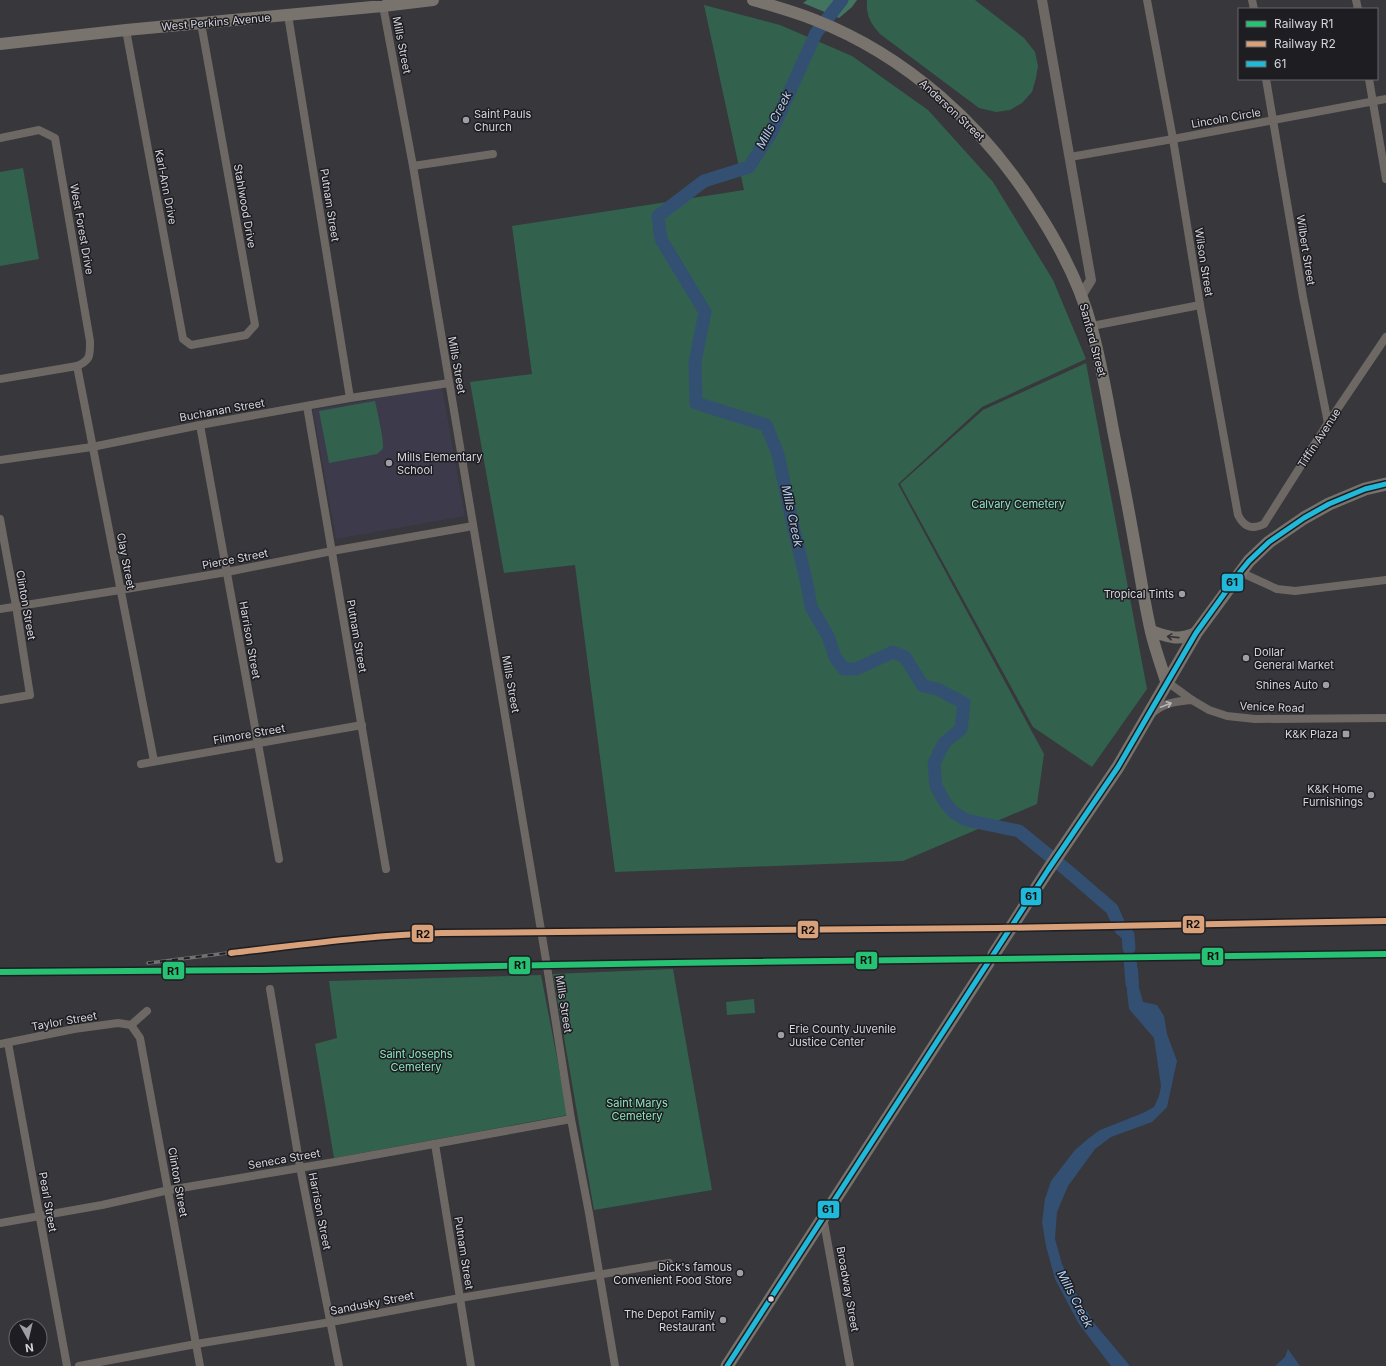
<svg xmlns="http://www.w3.org/2000/svg" width="1386" height="1366" viewBox="0 0 1386 1366" font-family="Inter,sans-serif">
<style>
.education{fill:#3c3a4b}
.green{fill:#32624e}
.forest{fill:#43745f}
.water{fill:#335073}
.lines{fill:none;stroke-linecap:round;stroke-linejoin:round}
.river{stroke:#335073;stroke-width:13}
.minor{stroke:#6d6863;stroke-width:8}
.tertiary{stroke:#6d6863;stroke-width:10}
.secondary{stroke:#78736d;stroke-width:12}
.primary{stroke:#77726c;stroke-width:13}
.rail-casing{stroke:#727170;stroke-width:3.5}
.rail{stroke:#1d1d22;stroke-width:2;stroke-dasharray:6;stroke-linecap:butt}
.bus-1-casing{stroke:#1d1d22;stroke-width:8}
.bus-1{stroke:#20b9da;stroke-width:5}
.rail-1-casing{stroke:#1d1d22;stroke-width:9}
.rail-2-casing{stroke:#1d1d22;stroke-width:9}
.rail-1{stroke:#26c172;stroke-width:6}
.rail-2{stroke:#d9a179;stroke-width:6}
.oneway{stroke:#343235}
.oneway2{stroke:#b6b4b8}
.poi-dot{fill:#9e9ea4;stroke:#1d1d22;stroke-width:1.5}
.bus-dot{fill:#d6d5dc;stroke:#1d1d22;stroke-width:1.5}
.labels{text-anchor:middle;stroke-width:3;stroke-linejoin:round;paint-order:stroke}
.street-label{font-size:11px;fill:#d6d5dc;stroke:#1d1d22}
.poi-label{font-size:11px;fill:#d6d5dc;stroke:#1d1d22;text-anchor:end}
.park-label{font-size:11px;fill:#8ee5be;stroke:#1d1d22}
.water-label{font-size:12px;font-style:italic;fill:#b2d1f5;stroke:#1d1d22}
.line-badge{stroke:#1d1d22;stroke-width:1.5}
.pale-badge-label{font-size:11px;text-anchor:middle;font-weight:bold;fill:#111}
</style>
<rect width="100%" height="100%" fill="#37373c"/>
<polygon class="education" points="442,387 465,516 336,539 313,410"/>
<g class="green">
<path d="M867,0H975L1024,38L1035,52L1038,66L1036,78L1032,92L1022,103L1010,110L996,112L979,108L880,34C870,23 866,15 867,0Z"/>
<polygon points="704,5 780,25 852,56 928,110 993,182 1053,280 1086,359 982,407 898,484 1044,754 1037,804 903,861 615,872 575,565 504,573 470,382 532,374 512,226 744,190"/>
<polygon points="23,168 39,259 0,266 0,172"/>
<polygon points="1086,363 1147,689 1092,767 1033,727 900,484 983,410"/>
<path d="M375,401C377,410 384,440 383,447C383,450 379,452 377,454L329,463L319,411Z"/>
<polygon points="673,969 712,1190 594,1210 553,974"/>
<polygon points="541,975 568,1115 334,1158 315,1044 337,1038 329,981"/>
<polygon points="754,999 755,1013 727,1015 726,1002"/>
</g>
<polygon class="forest" points="807,0 857,0 852,7 839,18 803,3"/>
<g class="water">
<polygon points="1126,967 1138,968 1139,988 1143,1002 1157,1005 1164,1016 1167,1034 1177,1061 1167,1107 1152,1122 1111,1137 1095,1149 1068,1186 1057,1212 1055,1239 1062,1264 1073,1289 1094,1323 1130,1366 1111,1366 1079,1324 1055,1279 1046,1246 1042,1222 1045,1199 1051,1181 1075,1150 1089,1138 1100,1130 1143,1113 1154,1107 1159,1096 1161,1086 1154,1038 1129,1009 1127,992"/>
<polygon points="1288,1349 1300,1366 1275,1366 1285,1357"/>
</g>
<g class="lines">
<g class="river">
<polyline points="842,0 816,33 771,133 749,167 704,181 658,216 661,239 705,312 695,362 696,403 766,425 778,454 792,521 807,584 811,607 828,636 835,657 844,669 856,669 893,652 905,657 923,686 937,689 964,703 961,729 944,743 934,763 936,786 944,801 953,812 966,820 1019,831 1068,871 1112,909 1121,929 1128,935 1129,948"/>
<polyline points="1130,958 1132,984"/>
</g>
<g class="minor">
<path d="M1147,0L1173,139L1200,305L1238,515C1244,527 1252,530 1264,524L1328,423L1386,337"/>
<polyline points="1252,0 1254,9"/>
<polyline points="1356,0 1358,9"/>
<polyline points="383,6 413,166 546,960 571,1119 589,1213 615,1366"/>
<polyline points="288,15 350,398"/>
<polyline points="126,30 183,339 191,345 246,335 255,325 201,23"/>
<polyline points="1266,79 1303,297 1328,423"/>
<polyline points="1369,79 1386,179"/>
<path d="M0,138L39,130L55,138L90,341C90,355 91,360 77,366L0,379"/>
<polyline points="1070,157 1173,139 1386,99"/>
<polyline points="413,166 493,154"/>
<polyline points="1092,326 1200,305"/>
<polyline points="77,366 154,761"/>
<polyline points="307,406 386,869"/>
<polyline points="200,425 279,859"/>
<polyline points="0,460 92,447 200,425 350,398 449,383"/>
<polyline points="0,519 16,606 30,695 0,700"/>
<polyline points="1240,572 1277,589 1295,591 1386,580"/>
<polyline points="0,609 120,590 227,572 332,551 473,526"/>
<polyline points="1166,681 1192,700 1209,710 1227,716 1255,719 1386,718"/>
<path d="M1152,713C1167,702 1173,702 1192,700"/>
<polyline points="141,764 362,725"/>
<polyline points="270,989 300,1167 339,1366"/>
<polyline points="131,1025 140,1038 200,1366"/>
<polyline points="131,1025 147,1011"/>
<polyline points="8,1043 67,1366"/>
<polyline points="0,1044 74,1029 118,1023 131,1025"/>
<polyline points="435,1144 471,1366"/>
<polyline points="823,1217 850,1366"/>
<polyline points="0,1223 102,1205 169,1190 335,1162 571,1119"/>
<polyline points="79,1366 196,1344 331,1322 460,1298 669,1263"/>
</g>
<polyline class="tertiary" points="1042,0 1091,280 1081,296"/>
<g class="secondary">
<path d="M753,0C774,6 795,12 815,20C907,56 984,126 1036,209C1060,246 1081,286 1092,329C1101,362 1107,396 1113,430C1121,470 1129,511 1136,552C1141,579 1145,606 1151,632C1155,649 1161,665 1166,681"/>
<polyline points="0,44 126,30 383,6 433,0"/>
<path d="M1151,631C1169,637 1177,641 1196,633"/>
</g>
<g class="primary">
<polyline points="994,954 1048,870 1118,767 1196,633 1249,561 1269,542 1304,518 1329,504 1365,489 1386,484"/>
<polyline points="727,1366 988,963"/>
</g>
<defs>
<path id="rail" d="M148,963C246,951 343,937 442,933L997,928L1386,921"/>
</defs>
<use href="#rail" class="rail-casing"/>
<use href="#rail" class="rail"/>
<defs>
<polyline id="bus-1" points="727,1366 1048,870 1118,767 1196,633 1240,572 1249,561 1269,542 1304,518 1329,504 1365,489 1386,484"/>
</defs>
<use href="#bus-1" class="bus-1-casing"/>
<use href="#bus-1" class="bus-1"/>
<defs>
<polyline id="rail-1" points="0,972 260,970 672,963 1386,954"/>
<path id="rail-2" d="M231,953C301,945 371,935 442,933L997,928L1386,921"/>
</defs>
<use href="#rail-1" class="rail-1-casing"/>
<use href="#rail-2" class="rail-2-casing"/>
<use href="#rail-1" class="rail-1"/>
<use href="#rail-2" class="rail-2"/>
</g>
<defs><path id="oneway-shaft" d="M-6 0H5M1.5-3L5.5 0L1.5 3" fill="none" stroke-width="1.6" stroke-linecap="round" stroke-linejoin="round"/></defs>
<use class="oneway" href="#oneway-shaft" transform="translate(1173 637) rotate(-174)"/>
<use class="oneway2" href="#oneway-shaft" transform="translate(1166 705) rotate(-21)"/>
<g class="poi-dot">
<circle cx="466" cy="120" r="4"/>
<circle cx="389" cy="463" r="4"/>
<circle cx="1182" cy="594" r="4"/>
<circle cx="1246" cy="658" r="4"/>
<circle cx="1326" cy="685" r="4"/>
<rect x="1342" y="730" width="8" height="8" rx="2"/>
<circle cx="1371" cy="795" r="4"/>
<circle cx="781" cy="1035" r="4"/>
<circle cx="740" cy="1273" r="4"/>
<circle cx="723" cy="1320" r="4"/>
</g>
<circle class="bus-dot" cx="771" cy="1299" r="3.5"/>
<g class="labels">
<g class="street-label">
<text transform="translate(216 22) rotate(-5)" y="4">West Perkins Avenue</text>
<text transform="translate(402 45) rotate(79)" y="4">Mills Street</text>
<text transform="translate(952 110) rotate(43)" y="4">Anderson Street</text>
<text transform="translate(1226 118) rotate(-10)" y="4">Lincoln Circle</text>
<text transform="translate(166 187) rotate(79)" y="4">Karl-Ann Drive</text>
<text transform="translate(330 205) rotate(81)" y="4">Putnam Street</text>
<text transform="translate(245 206) rotate(80)" y="4">Stahlwood Drive</text>
<text transform="translate(82 229) rotate(80)" y="4">West Forest Drive</text>
<text transform="translate(1306 250) rotate(81)" y="4">Wilbert Street</text>
<text transform="translate(1204 262) rotate(81)" y="4">Wilson Street</text>
<text transform="translate(1093 340) rotate(75)" y="4">Sanford Street</text>
<text transform="translate(457 365) rotate(80)" y="4">Mills Street</text>
<text transform="translate(222 410) rotate(-10)" y="4">Buchanan Street</text>
<text transform="translate(1319 438) rotate(-57)" y="4">Tiffin Avenue</text>
<text transform="translate(235 559) rotate(-11)" y="4">Pierce Street</text>
<text transform="translate(126 561) rotate(79)" y="4">Clay Street</text>
<text transform="translate(26 605) rotate(80)" y="4">Clinton Street</text>
<text transform="translate(357 636) rotate(80)" y="4">Putnam Street</text>
<text transform="translate(250 640) rotate(80)" y="4">Harrison Street</text>
<text transform="translate(511 684) rotate(80)" y="4">Mills Street</text>
<text transform="translate(1272 707) rotate(2)" y="4">Venice Road</text>
<text transform="translate(249 734) rotate(-10)" y="4">Filmore Street</text>
<text transform="translate(564 1004) rotate(81)" y="4">Mills Street</text>
<text transform="translate(64 1021) rotate(-10)" y="4">Taylor Street</text>
<text transform="translate(284 1159) rotate(-10)" y="4">Seneca Street</text>
<text transform="translate(178 1182) rotate(80)" y="4">Clinton Street</text>
<text transform="translate(48 1202) rotate(80)" y="4">Pearl Street</text>
<text transform="translate(320 1211) rotate(79)" y="4">Harrison Street</text>
<text transform="translate(464 1253) rotate(81)" y="4">Putnam Street</text>
<text transform="translate(848 1289) rotate(80)" y="4">Broadway Street</text>
<text transform="translate(372 1303) rotate(-11)" y="4">Sandusky Street</text>
</g>
<g class="poi-label">
<text x="474" y="118" text-anchor="start">Saint Pauls<tspan x="474" dy="13">Church</tspan></text>
<text x="397" y="461" text-anchor="start">Mills Elementary<tspan x="397" dy="13">School</tspan></text>
<text x="1174" y="598">Tropical Tints</text>
<text x="1254" y="656" text-anchor="start">Dollar<tspan x="1254" dy="13">General Market</tspan></text>
<text x="1318" y="689">Shines Auto</text>
<text x="1338" y="738">K&amp;K Plaza</text>
<text x="1363" y="793">K&amp;K Home<tspan x="1363" dy="13">Furnishings</tspan></text>
<text x="789" y="1033" text-anchor="start">Erie County Juvenile<tspan x="789" dy="13">Justice Center</tspan></text>
<text x="732" y="1271">Dick's famous<tspan x="732" dy="13">Convenient Food Store</tspan></text>
<text x="715" y="1318">The Depot Family<tspan x="715" dy="13">Restaurant</tspan></text>
</g>
<g class="park-label">
<text x="1018" y="508">Calvary Cemetery</text>
<text x="416" y="1058">Saint Josephs<tspan x="416" dy="13">Cemetery</tspan></text>
<text x="637" y="1107">Saint Marys<tspan x="637" dy="13">Cemetery</tspan></text>
</g>
<g class="water-label">
<text transform="translate(774 120) rotate(-63)" y="4">Mills Creek</text>
<text transform="translate(792 516) rotate(78)" y="4">Mills Creek</text>
<text transform="translate(1075 1299) rotate(62)" y="4">Mills Creek</text>
</g>
</g>
<g class="line-badge">
<rect x="1221" y="573" width="23" height="19" rx="4" fill="#20b9da"/>
<rect x="1020" y="887" width="22" height="19" rx="4" fill="#20b9da"/>
<rect x="1182" y="915" width="23" height="19" rx="4" fill="#d9a179"/>
<rect x="797" y="920" width="22" height="19" rx="4" fill="#d9a179"/>
<rect x="411" y="924" width="23" height="19" rx="4" fill="#d9a179"/>
<rect x="1201" y="947" width="23" height="19" rx="4" fill="#26c172"/>
<rect x="855" y="951" width="23" height="19" rx="4" fill="#26c172"/>
<rect x="508" y="956" width="23" height="19" rx="4" fill="#26c172"/>
<rect x="162" y="961" width="23" height="19" rx="4" fill="#26c172"/>
<rect x="817" y="1200" width="23" height="19" rx="4" fill="#20b9da"/>
</g>
<g class="pale-badge-label">
<text x="1232" y="586">61</text>
<text x="1031" y="900">61</text>
<text x="1193" y="928">R2</text>
<text x="808" y="934">R2</text>
<text x="423" y="938">R2</text>
<text x="1213" y="960">R1</text>
<text x="866" y="964">R1</text>
<text x="520" y="969">R1</text>
<text x="173" y="975">R1</text>
<text x="828" y="1213">61</text>
</g>
<rect x="1238" y="8" width="140" height="72" fill="#1d1d22" stroke="#67676c"/>
<rect x="1246" y="21" width="20" height="6" fill="#26c172" stroke="#67676c"/>
<text x="1274" y="28" font-size="12" fill="#d6d5dc">Railway R1</text>
<rect x="1246" y="41" width="20" height="6" fill="#d9a179" stroke="#67676c"/>
<text x="1274" y="48" font-size="12" fill="#d6d5dc">Railway R2</text>
<rect x="1246" y="61" width="20" height="6" fill="#20b9da" stroke="#67676c"/>
<text x="1274" y="68" font-size="12" fill="#d6d5dc">61</text>
<g transform="translate(28 1338) rotate(172)"><circle r="19" fill="#1d1d22" stroke="#67676c"/>
<path d="M0-3L7 15L0 10L-7 15Z" fill="#9e9ea4"/>
<text y="-6" font-size="11" font-weight="bold" text-anchor="middle" fill="#d6d5dc">N</text>
</g>
</svg>
